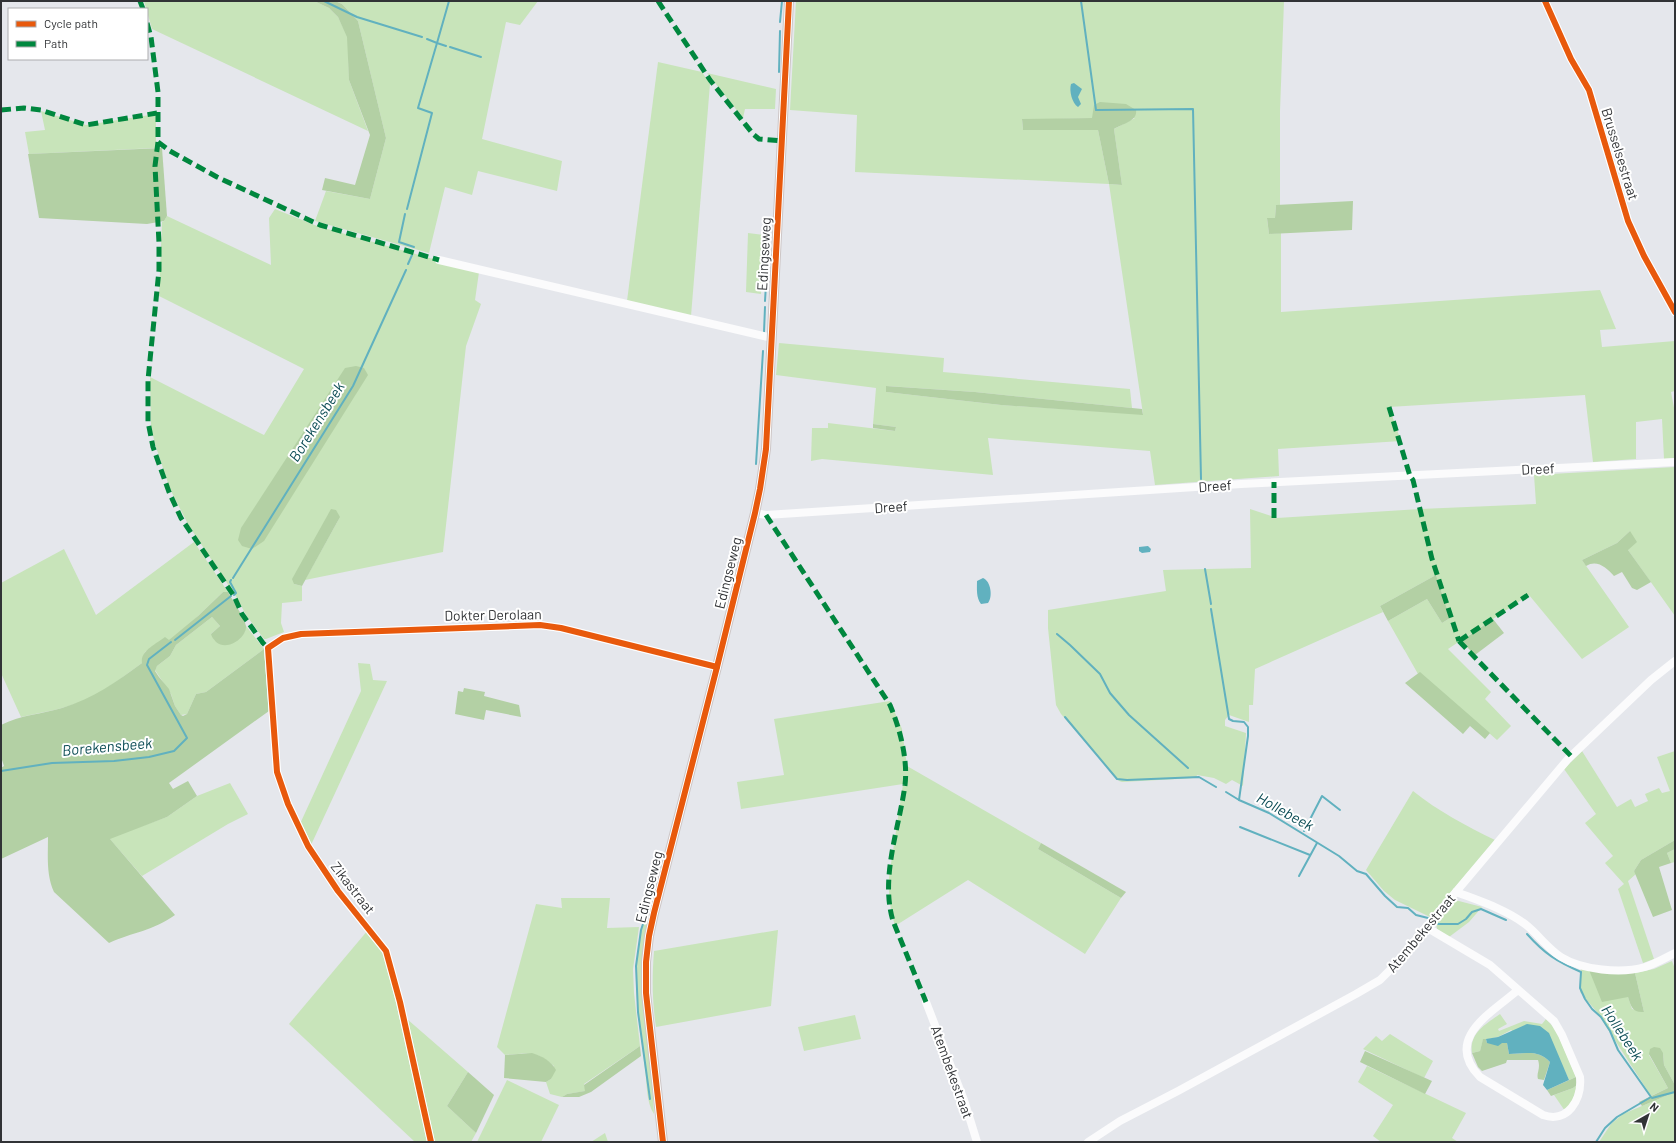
<svg xmlns="http://www.w3.org/2000/svg" width="1676" height="1143" viewBox="0 0 1676 1143" font-family="Barlow,sans-serif">
<style>
.green{fill:#c8e4ba;fill-rule:evenodd}
.forest{fill:#b3d0a4}
.water{fill:#61b1bf}
.lines{fill:none;stroke-linecap:round;stroke-linejoin:round}
.stream{stroke:#61b1bf;stroke-width:2}
.minor{stroke:#fbfbfc;stroke-width:8}
.major{stroke:#cdc6c6;stroke-width:10}
.quiet{stroke:#00873e;stroke-width:5;stroke-dasharray:10 5;stroke-linecap:butt}
.cycleway-casing{stroke:#fff;stroke-width:8}
.cycleway{stroke:#e8590c;stroke-width:6}
.labels{text-anchor:middle;stroke-width:4;stroke-linejoin:round;paint-order:stroke}
.street-label{font-size:14px;fill:#313336;stroke:#fff}
.water-label{font-size:15px;font-style:italic;fill:#0d4d56;stroke:#fff}
</style>
<rect width="100%" height="100%" fill="#e5e7ec"/>
<g class="green">
<polygon points="144,1 314,1 329,8 338,17 348,37 349,80 368,131 152,29"/>
<polygon points="335,1 538,1 520,25 506,22 482,139 562,161 557,191 478,171 472,195 445,187 429,253 315,221 326,191 370,199 386,138 358,21 342,4"/>
<path d="M796,1H1284L1280,111V205H1276L1275,218L1267,219L1269,234L1281,233V312L1600,290L1616,329L1600,330L1602,347L1675,341V391L1671,392L1675,413V458L1664,459L1662,419L1636,422V459L1593,462L1585,395L1389,407L1401,441L1278,449L1279,476L1155,485L1150,451L988,438L993,475L822,459L811,461L812,428H828V423L895,431L896,427L873,424L876,388L776,375L779,343L944,358L943,372L1130,389L1132,408L975,392L887,386L886,392L1001,405L1143,414L1109,184L855,172L857,115L790,110ZM1092,118H1135L1114,129L1122,185L1109,184L1098,130H1023L1022,120Z"/>
<polygon points="658,62 702,72 710,84 691,316 627,301"/>
<polygon points="707,73 776,89 775,109 745,109 743,118"/>
<polygon points="41,111 86,125 156,114 156,148 29,154 25,132 45,130"/>
<polygon points="275,209 317,226 479,272 475,300 481,304 466,346 443,552 305,580 340,517 294,584 302,586 302,601 282,603 281,623 284,632 266,639 264,639 246,615 237,598 189,526 170,489 155,444 151,427 150,377 264,435 304,369 159,296 162,222 164,221 167,216 271,265 269,218"/>
<polygon points="748,233 764,235 761,294 746,292"/>
<polygon points="1675,467 1675,616 1628,550 1630,531 1617,543 1582,560 1629,627 1582,659 1529,595 1448,649 1491,692 1485,699 1511,726 1497,740 1420,673 1418,674 1388,621 1427,599 1442,623 1450,618 1436,575 1380,606 1383,612 1255,669 1253,705 1249,705 1249,722 1229,715 1225,720 1225,726 1246,733 1243,786 1232,780 1226,784 1214,778 1197,775 1196,778 1122,782 1119,781 1061,714 1056,705 1048,628 1048,610 1166,591 1163,570 1251,568 1250,509 1277,518 1420,509 1536,504 1534,475"/>
<path d="M194,542L228,592H223C206,608 189,626 170,640C162,645 153,647 145,652L142,663C124,676 107,690 87,699C66,709 43,712 21,717L1,673V583L64,549L96,615Z"/>
<polygon points="212,617 220,626 211,634 236,641 244,633 246,626 264,649 206,692 196,694 187,714 181,715 175,706 171,694 155,670 157,666 170,656 176,645"/>
<polygon points="358,663 370,664 373,680 387,681 311,845 299,826 361,691"/>
<path d="M890,701L902,729L907,766L1041,843L1038,849L1121,898L1085,954L968,880L895,926C890,909 888,894 889,877L903,784L741,809L737,782L784,775L774,719Z"/>
<polygon points="1582,751 1617,807 1631,799 1635,807 1648,801 1645,794 1659,788 1662,793 1670,791 1657,757 1675,751 1675,840 1641,860 1634,871 1636,874 1628,881 1654,959 1643,963 1618,889 1624,884 1605,863 1613,856 1585,823 1596,814 1564,769"/>
<polygon points="230,783 248,814 228,824 142,876 109,838 167,817 197,796"/>
<path d="M1413,791C1438,811 1466,826 1495,840L1430,917L1395,900L1384,891L1366,870Z"/>
<polygon points="1675,849 1675,862 1671,863 1667,853"/>
<path d="M561,898H610L607,928L639,927L633,969L634,993L640,1046L584,1084L586,1091L567,1094L562,1097L550,1094L546,1082L551,1079L554,1066C535,1050 529,1053 505,1055L497,1047L536,904L562,908Z"/>
<polygon points="1455,900 1482,907 1469,922 1449,937 1437,929 1436,923 1452,901"/>
<path d="M649,903L652,906L644,944L654,1114C646,1102 647,1083 645,1069C641,1036 635,1002 636,969C637,946 642,924 649,903Z"/>
<polygon points="368,930 385,955 428,1142 415,1142 289,1024"/>
<path d="M778,930L771,1006L656,1027C652,1001 652,977 654,951Z"/>
<polygon points="1672,961 1675,969 1675,1085 1664,1065 1663,1053 1649,1055 1668,1088 1651,1096 1596,1011 1580,992 1581,969 1589,970 1628,997 1632,1009 1644,1012 1635,973 1654,969"/>
<path d="M1500,1014L1507,1024L1498,1029L1499,1031L1524,1021L1542,1024L1546,1019L1556,1030L1576,1077L1569,1080L1564,1069L1511,1030L1498,1037L1483,1040L1480,1051L1472,1053C1469,1033 1486,1024 1500,1014Z"/>
<polygon points="855,1015 861,1039 804,1051 798,1027"/>
<polygon points="407,1019 468,1072 447,1106 476,1133 471,1142 434,1142"/>
<polygon points="1390,1034 1433,1061 1424,1078 1363,1049 1376,1036 1382,1041"/>
<polygon points="1367,1066 1466,1113 1452,1138 1458,1142 1381,1142 1373,1136 1393,1105 1358,1082"/>
<polygon points="507,1080 559,1105 541,1142 477,1142"/>
<polygon points="1577,1085 1573,1100 1565,1111 1554,1095 1573,1088"/>
<polygon points="1675,1092 1675,1142 1599,1142 1611,1124 1623,1114"/>
<polygon points="605,1133 608,1142 591,1142"/>
</g>
<g class="forest">
<polygon points="314,1 335,1 342,4 358,21 386,138 370,199 322,190 325,178 355,185 370,135 349,80 347,37 338,17 329,8"/>
<path d="M1100,102L1126,104L1136,110C1138,121 1122,124 1114,129L1122,185L1109,184L1098,130H1023L1022,119L1092,118L1094,105Z"/>
<polygon points="162,148 167,216 164,221 147,224 39,218 28,154"/>
<polygon points="1353,201 1352,230 1269,234 1267,218 1275,218 1276,205"/>
<polygon points="356,366 364,368 368,375 264,541 252,549 242,546 238,540 241,528 345,368"/>
<polygon points="886,386 975,392 1142,409 1143,415 1001,405 886,392"/>
<polygon points="873,424 896,427 895,431 873,428"/>
<polygon points="331,509 336,510 340,517 302,586 294,584 292,579"/>
<path d="M1630,531L1637,542L1628,550L1651,582L1637,590L1632,588L1622,572L1614,576C1607,568 1597,559 1586,566L1582,560L1617,543Z"/>
<polygon points="1436,575 1450,618 1442,623 1427,599 1388,621 1380,606"/>
<path d="M223,592H228C232,599 245,619 246,626C247,637 228,652 216,642C214,639 212,638 211,634L220,626L212,617L176,645L170,656L157,666L155,671L159,677L169,689L175,706L181,715L183,716L187,714L196,694L206,692L264,649L269,711L169,783L173,789L188,781L197,796L167,817L110,839L175,915C153,931 133,932 109,943L54,892C46,875 48,855 48,837L1,859V768L4,766L1,757V725C20,715 42,714 62,708C94,698 116,682 142,663C140,651 156,644 165,637L169,640L198,616Z"/>
<polygon points="1493,619 1504,633 1475,655 1461,641"/>
<polygon points="1420,672 1490,733 1485,739 1470,726 1463,734 1405,683"/>
<polygon points="464,688 485,692 484,696 519,705 521,717 486,710 484,720 455,714 458,691 463,692"/>
<polygon points="1675,840 1675,849 1667,853 1671,863 1659,867 1672,910 1653,917 1634,871 1641,860"/>
<polygon points="1041,843 1126,892 1121,898 1038,849"/>
<path d="M1589,970L1635,973L1644,1012C1633,1013 1631,1007 1628,997L1602,1002Z"/>
<path d="M1483,1039H1486L1487,1043H1507L1509,1054C1525,1054 1538,1049 1550,1062L1544,1080L1538,1079C1536,1073 1541,1069 1538,1060H1507L1506,1063L1482,1071L1478,1067L1472,1053L1480,1051Z"/>
<polygon points="640,1046 641,1056 591,1092 579,1097 562,1097 567,1094 585,1091 584,1085"/>
<polygon points="1654,1047 1660,1048 1663,1053 1664,1065 1675,1085 1675,1092 1642,1106 1639,1102 1668,1088 1649,1054 1650,1049"/>
<polygon points="1365,1051 1432,1081 1425,1094 1360,1062"/>
<path d="M532,1053C542,1056 551,1061 556,1070L551,1079L546,1082L504,1078L505,1055Z"/>
<polygon points="468,1072 494,1095 476,1133 447,1106"/>
<polygon points="1576,1077 1577,1085 1573,1088 1551,1096 1547,1090"/>
</g>
<g class="water">
<path d="M1074,83L1082,89L1078,97L1081,104L1078,107C1072,103 1069,91 1071,84Z"/>
<polygon points="1148,546 1151,549 1150,552 1142,553 1139,551 1139,547"/>
<path d="M983,578C991,581 993,597 988,603L981,604C976,598 977,588 977,581Z"/>
<path d="M1527,1024L1540,1026L1549,1033L1569,1080L1547,1090L1543,1085L1550,1062C1538,1049 1525,1054 1509,1054L1507,1043H1502L1498,1046L1487,1043L1486,1039L1498,1037Z"/>
</g>
<g class="lines">
<g class="stream">
<polyline points="324,1 357,17 422,37"/>
<polyline points="1081,1 1096,110 1193,109 1201,479"/>
<polyline points="780,22 782,1"/>
<polyline points="446,46 437,43 449,1"/>
<polyline points="450,47 481,57"/>
<polyline points="779,72 780,31"/>
<polyline points="407,209 432,113 418,108 437,43 427,39"/>
<polyline points="405,214 399,242 414,247"/>
<polyline points="408,264 412,255"/>
<polyline points="765,301 770,219"/>
<polyline points="764,332 765,307"/>
<polyline points="756,464 763,351"/>
<polyline points="1205,569 1211,604"/>
<polyline points="233,578 353,386 406,270"/>
<polyline points="231,580 230,582 236,593 234,595"/>
<polyline points="1211,609 1229,719 1233,721 1244,722 1248,727 1248,736 1239,800 1269,813 1339,856 1357,871 1366,874 1385,896 1397,907 1408,908 1416,915 1428,918"/>
<polyline points="1057,634 1070,645 1100,674 1110,693 1129,715 1188,768"/>
<polyline points="175,640 231,596"/>
<polyline points="1065,717 1117,779 1127,780 1199,777 1216,787"/>
<polyline points="1,771 52,763 114,761 149,757 174,751 187,738 147,665 149,659 171,642"/>
<polyline points="1226,792 1239,800"/>
<polyline points="1240,827 1310,855"/>
<polyline points="1304,831 1322,796 1340,810"/>
<polyline points="1299,876 1317,843"/>
<polyline points="648,909 641,930 636,966 638,1012 650,1099"/>
<polyline points="1438,924 1458,924 1466,919 1472,912 1481,909 1506,920"/>
<path d="M1527,934C1545,954 1556,961 1581,972L1580,988L1585,999L1592,1009L1601,1017L1610,1031L1618,1050L1651,1097L1617,1117L1605,1128L1596,1142"/>
<polyline points="1652,1098 1675,1092"/>
</g>
<g class="minor">
<polyline points="1545,1 1571,59 1589,90 1628,221 1644,256 1675,312"/>
<polyline points="439,260 772,338"/>
<polyline points="755,513 766,515 1241,484 1675,462"/>
<path d="M1456,892C1480,901 1505,909 1525,924C1538,934 1547,948 1561,957C1582,970 1621,974 1645,967C1655,964 1665,958 1675,953"/>
<path d="M1426,927L1490,965L1554,1021L1562,1035L1580,1077C1582,1099 1568,1124 1543,1115L1480,1077C1443,1039 1491,1013 1518,990"/>
<polyline points="926,1002 964,1100 977,1142"/>
<polyline points="431,1142 400,1002 386,951 338,891 308,846 288,804 277,772 268,648 283,638 301,634 540,625 561,628 717,667"/>
<polyline points="1088,1142 1120,1121 1178,1091 1356,994 1380,980 1391,969 1568,759 1651,680 1675,661"/>
</g>
<polyline class="major" points="663,1142 646,993 646,962 649,936 654,913 717,667 755,513 760,489 766,449 789,1"/>
<g class="quiet">
<polyline points="140,1 143,9"/>
<polyline points="658,1 710,80 753,134 759,139 782,141"/>
<polyline points="147,23 151,37 158,92 158,142 155,166 159,243 159,270 148,380 148,422 153,447 169,492 181,518 234,596 242,614 263,643 268,648"/>
<polyline points="1,110 24,108 41,110 86,125 157,113"/>
<polyline points="158,142 170,151 217,177 320,225 439,260"/>
<polyline points="1389,407 1410,476 1413,480 1432,559 1459,641"/>
<path d="M766,515L890,705C900,729 908,759 905,785C899,829 880,877 893,921L926,1002"/>
<polyline points="1274,518 1274,482"/>
<polyline points="1459,641 1571,756"/>
<polyline points="1459,641 1528,595"/>
</g>
<defs>
<g id="cycleway">
<polyline points="1545,1 1571,59 1589,90 1628,221 1644,256 1675,312"/>
<polyline points="431,1142 400,1002 386,951 338,891 308,846 288,804 277,772 268,648 283,638 301,634 540,625 561,628 717,667"/>
<polyline points="663,1142 646,993 646,962 649,936 654,913 717,667 755,513 760,489 766,449 789,1"/>
</g>
</defs>
<use href="#cycleway" class="cycleway-casing"/>
<use href="#cycleway" class="cycleway"/>
</g>
<g class="labels">
<g class="street-label">
<text transform="translate(1620 154) rotate(73)" y="5">Brusselsestraat</text>
<text transform="translate(764 254) rotate(-87)" y="5">Edingseweg</text>
<text transform="translate(1538 469) rotate(-3)" y="5">Dreef</text>
<text transform="translate(1215 486) rotate(-4)" y="5">Dreef</text>
<text transform="translate(891 507) rotate(-4)" y="5">Dreef</text>
<text transform="translate(728 573) rotate(-76)" y="5">Edingseweg</text>
<text transform="translate(493 615) rotate(-1)" y="5">Dokter Derolaan</text>
<text transform="translate(649 887) rotate(-76)" y="5">Edingseweg</text>
<text transform="translate(353 888) rotate(52)" y="5">Zikastraat</text>
<text transform="translate(1421 933) rotate(-50)" y="5">Atembekestraat</text>
<text transform="translate(952 1072) rotate(70)" y="5">Atembekestraat</text>
</g>
<g class="water-label">
<text transform="translate(317 422) rotate(-58)" y="5">Borekensbeek</text>
<text transform="translate(107 747) rotate(-5)" y="5">Borekensbeek</text>
<text transform="translate(1285 812) rotate(29)" y="5">Hollebeek</text>
<text transform="translate(1622 1033) rotate(57)" y="5">Hollebeek</text>
</g>
</g>
<rect width="1676" height="1143" fill="none" stroke="#313336" stroke-width="4"/>
<rect x="8" y="8" width="140" height="52" fill="#ffffff" stroke="#adadaf"/>
<rect x="16" y="21" width="20" height="6" fill="#e8590c" stroke="#adadaf"/>
<text x="44" y="28" font-size="12" fill="#313336">Cycle path</text>
<rect x="16" y="41" width="20" height="6" fill="#00873e" stroke="#adadaf"/>
<text x="44" y="48" font-size="12" fill="#313336">Path</text>
<g transform="translate(1648 1115) rotate(39)" stroke="#ffffff" stroke-width="3" paint-order="stroke">
<path d="M0-3L7 15L0 10L-7 15Z" fill="#313336"/>
<text y="-6" font-size="11" font-weight="bold" text-anchor="middle" fill="#313336">N</text>
</g>
</svg>
